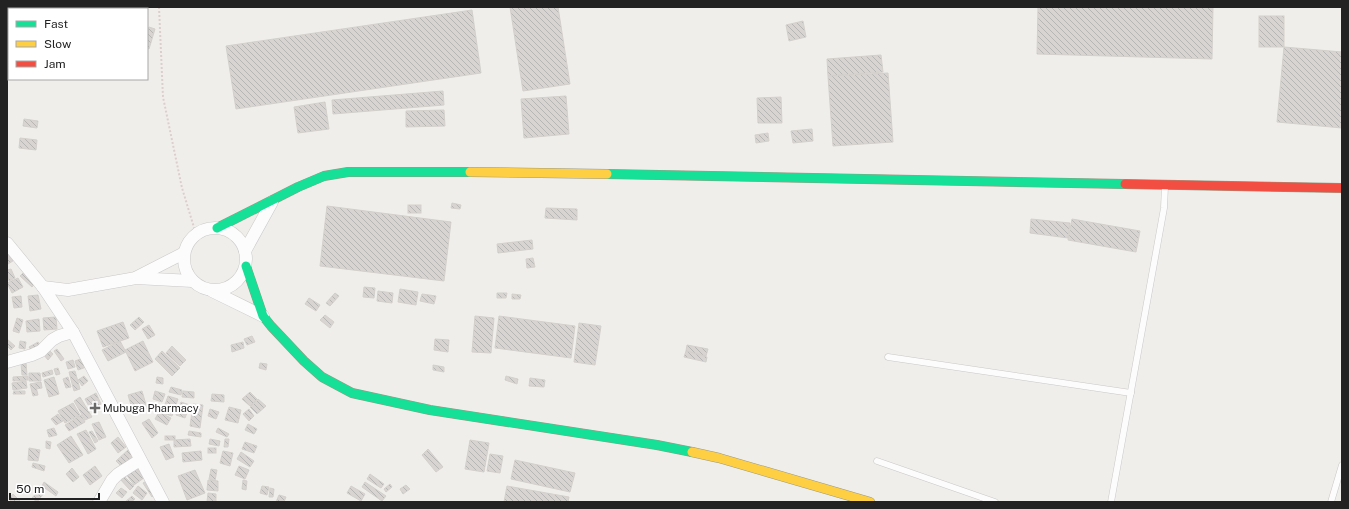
<svg xmlns="http://www.w3.org/2000/svg" width="1349" height="509" viewBox="0 0 1349 509" font-family="'Public Sans',sans-serif">
<style>
.building{fill:url(#building-back-hatch);stroke:#d3d0cc}
.lines{fill:none;stroke-linecap:round;stroke-linejoin:round}
.lane-casing{stroke:#c9c8c7;stroke-width:7}
.street-casing{stroke:#c9c8c7;stroke-width:13}
.fast-casing{stroke:#999a82;stroke-width:10}
.slow-casing{stroke:#999a82;stroke-width:10}
.jam-casing{stroke:#999a82;stroke-width:10}
.path{stroke:#dccecd;stroke-width:2;stroke-dasharray:2 2;stroke-linecap:butt}
.lane{stroke:#fdfcfc;stroke-width:6}
.street{stroke:#fdfcfc;stroke-width:12}
.fast{stroke:#16e098;stroke-width:9}
.slow{stroke:#ffcf43;stroke-width:9}
.jam{stroke:#f24e42;stroke-width:9}
.poi-dot{fill:#6a6968;stroke:#fff;stroke-width:1.5}
.labels{text-anchor:middle;stroke-width:4;stroke-linejoin:round;paint-order:stroke}
.poi-label{font-size:11px;fill:#222;stroke:#fff;text-anchor:start}
</style>
<defs>
<pattern id="building-back-hatch" width="6" height="6" patternUnits="userSpaceOnUse"><rect width="6" height="6" fill="#d7d4d2"/><path d="M-1 5l2 2M0 0l6 6M5-1l2 2" fill="none" stroke="#b8b6b4"/></pattern>
</defs>
<rect width="100%" height="100%" fill="#f0eeeb"/>
<g class="building">
<polygon points="510,7 558,7 570,84 523,91"/>
<polygon points="1038,7 1213,7 1212,59 1037,54"/>
<polygon points="472,10 481,73 236,109 226,46"/>
<rect x="1259" y="16" width="25" height="31"/>
<polygon points="803,21 806,37 789,41 786,25"/>
<polygon points="149,27 155,29 149,49 147,48 147,33"/>
<polygon points="1284,47 1342,52 1342,128 1277,122"/>
<polygon points="881,55 883,72 828,76 827,59"/>
<polygon points="888,73 893,142 833,146 828,76"/>
<polygon points="443,91 444,105 333,114 332,100"/>
<polygon points="566,96 569,134 524,138 521,99"/>
<polygon points="781,97 782,123 758,123 757,98"/>
<polygon points="325,102 329,129 298,133 294,107"/>
<polygon points="444,110 445,126 406,127 406,111"/>
<polygon points="24,119 38,121 37,128 23,126"/>
<polygon points="812,129 813,141 793,143 791,131"/>
<polygon points="768,133 769,141 756,143 755,135"/>
<polygon points="20,138 37,140 36,150 19,148"/>
<polygon points="452,203 461,205 460,209 451,208"/>
<rect x="408" y="205" width="13" height="8"/>
<polygon points="327,206 451,222 444,281 320,266"/>
<polygon points="546,208 577,209 577,220 545,218"/>
<polygon points="1031,219 1070,223 1068,238 1030,233"/>
<polygon points="1072,219 1140,231 1136,252 1068,240"/>
<polygon points="532,240 533,249 498,253 497,244"/>
<polygon points="7,247 16,259 8,264 7,263"/>
<polygon points="533,258 535,267 527,268 526,259"/>
<polygon points="11,269 15,278 9,281 7,270"/>
<polygon points="26,270 38,281 32,287 20,276"/>
<polygon points="18,278 23,287 12,293 7,283"/>
<polygon points="364,287 375,288 374,298 363,297"/>
<polygon points="400,289 418,292 416,305 398,302"/>
<polygon points="378,291 393,293 392,303 377,301"/>
<polygon points="335,293 339,296 330,306 326,303"/>
<polygon points="497,293 507,293 506,298 497,298"/>
<polygon points="422,294 436,296 434,304 420,301"/>
<polygon points="512,294 521,295 520,299 512,299"/>
<polygon points="38,295 41,309 30,311 28,296"/>
<polygon points="21,296 22,307 14,308 12,297"/>
<polygon points="309,298 320,305 316,311 305,304"/>
<polygon points="325,315 334,322 330,328 320,320"/>
<polygon points="475,316 494,318 491,353 472,352"/>
<polygon points="499,316 575,326 571,358 495,348"/>
<polygon points="56,317 57,329 44,330 43,318"/>
<polygon points="139,317 144,322 135,330 130,325"/>
<polygon points="17,318 23,320 19,333 13,331"/>
<polygon points="39,319 40,331 27,332 26,321"/>
<polygon points="123,322 129,338 103,347 97,331"/>
<polygon points="579,323 601,326 595,365 574,362"/>
<polygon points="149,325 155,335 148,339 142,329"/>
<polygon points="252,336 255,342 247,345 244,339"/>
<polygon points="7,339 15,346 11,350 7,346"/>
<polygon points="435,339 449,340 448,352 434,350"/>
<polygon points="20,341 26,342 25,349 19,348"/>
<polygon points="120,341 126,352 108,361 102,350"/>
<polygon points="143,341 153,362 135,371 125,350"/>
<polygon points="38,342 40,345 31,350 29,347"/>
<polygon points="243,342 244,348 232,352 231,345"/>
<polygon points="687,345 708,349 706,356 686,351"/>
<polygon points="172,346 186,360 180,366 166,353"/>
<polygon points="57,349 64,359 61,361 54,351"/>
<polygon points="49,350 53,354 48,360 44,355"/>
<polygon points="162,351 180,368 172,376 155,359"/>
<polygon points="686,351 707,357 706,362 684,357"/>
<polygon points="86,357 89,366 78,370 75,361"/>
<polygon points="73,360 75,367 68,369 66,362"/>
<polygon points="21,363 26,363 27,375 22,375"/>
<polygon points="260,363 267,364 266,370 259,368"/>
<polygon points="433,365 444,367 444,372 433,370"/>
<polygon points="58,368 60,374 56,375 54,369"/>
<polygon points="52,370 53,374 43,377 42,373"/>
<polygon points="75,371 80,389 74,391 69,372"/>
<polygon points="29,373 40,373 41,381 29,381"/>
<polygon points="28,376 28,380 13,381 13,377"/>
<polygon points="84,376 88,381 82,386 78,380"/>
<polygon points="506,376 518,379 517,384 505,380"/>
<polygon points="54,377 59,394 49,397 44,380"/>
<polygon points="68,377 71,387 66,388 63,379"/>
<polygon points="157,377 163,378 163,384 156,383"/>
<polygon points="530,378 545,380 544,387 529,386"/>
<polygon points="26,381 27,388 13,390 12,383"/>
<polygon points="41,382 42,388 36,389 35,383"/>
<polygon points="35,383 38,395 33,396 30,384"/>
<polygon points="171,387 182,390 181,395 169,392"/>
<polygon points="14,391 25,391 25,394 13,394"/>
<polygon points="142,391 147,408 133,412 128,395"/>
<polygon points="155,391 165,394 162,402 153,399"/>
<polygon points="183,391 194,392 194,398 182,397"/>
<polygon points="250,392 257,399 250,406 242,399"/>
<polygon points="96,393 101,404 91,410 85,399"/>
<polygon points="212,394 224,395 224,402 211,401"/>
<polygon points="168,396 178,399 172,416 162,413"/>
<polygon points="80,397 92,417 85,420 74,401"/>
<polygon points="258,399 266,406 257,414 250,407"/>
<polygon points="181,402 190,405 185,418 176,415"/>
<polygon points="73,403 80,415 65,423 58,411"/>
<polygon points="193,404 203,405 200,428 190,426"/>
<polygon points="229,407 241,410 238,423 225,420"/>
<polygon points="210,409 219,412 216,419 208,416"/>
<polygon points="249,409 254,416 249,421 243,414"/>
<polygon points="159,412 171,418 167,425 155,419"/>
<polygon points="58,414 63,421 56,425 51,419"/>
<polygon points="81,415 85,422 69,431 65,425"/>
<polygon points="149,419 158,433 152,438 142,423"/>
<polygon points="99,422 106,437 99,440 92,424"/>
<polygon points="248,424 257,429 254,434 245,430"/>
<polygon points="54,428 57,435 49,437 47,430"/>
<polygon points="218,428 229,434 227,437 216,432"/>
<polygon points="86,430 96,449 88,454 77,434"/>
<polygon points="92,431 98,441 95,443 89,432"/>
<polygon points="189,431 201,433 201,437 188,435"/>
<polygon points="71,436 83,455 69,463 57,445"/>
<rect x="165" y="436" width="10" height="4"/>
<polygon points="118,437 126,447 118,453 111,443"/>
<polygon points="190,439 191,446 174,447 174,440"/>
<polygon points="210,439 220,441 219,446 209,444"/>
<polygon points="225,439 229,439 228,447 224,447"/>
<polygon points="470,440 489,443 484,472 465,469"/>
<polygon points="46,441 51,442 50,449 46,448"/>
<polygon points="245,442 257,446 254,453 242,449"/>
<polygon points="169,444 174,457 166,460 160,447"/>
<polygon points="29,448 40,450 38,461 28,460"/>
<rect x="208" y="448" width="8" height="5"/>
<polygon points="129,449 136,457 123,468 116,461"/>
<polygon points="428,449 443,467 436,472 422,455"/>
<polygon points="201,451 202,460 183,462 182,453"/>
<polygon points="223,451 233,453 230,466 220,463"/>
<polygon points="241,452 254,461 250,467 237,459"/>
<polygon points="490,454 503,456 500,473 487,471"/>
<polygon points="515,460 575,473 570,492 511,479"/>
<polygon points="33,463 45,466 44,471 32,467"/>
<polygon points="139,464 148,475 134,485 126,474"/>
<polygon points="95,466 102,476 90,485 83,475"/>
<polygon points="239,466 249,470 245,479 235,475"/>
<polygon points="72,468 79,477 73,482 66,474"/>
<polygon points="211,469 217,470 215,481 209,479"/>
<polygon points="195,470 205,493 187,500 178,476"/>
<polygon points="370,474 384,484 381,488 367,479"/>
<polygon points="124,476 134,486 130,490 120,479"/>
<polygon points="148,480 157,493 152,497 143,483"/>
<polygon points="208,480 218,481 218,491 207,490"/>
<polygon points="243,480 247,481 246,490 242,489"/>
<polygon points="44,482 58,492 56,496 42,486"/>
<polygon points="365,482 386,496 382,501 362,487"/>
<polygon points="390,484 392,487 386,492 384,489"/>
<polygon points="406,485 410,489 403,494 400,489"/>
<polygon points="138,486 147,493 142,500 133,493"/>
<polygon points="262,486 269,487 267,495 260,493"/>
<polygon points="351,486 365,494 361,501 347,493"/>
<polygon points="507,486 569,497 568,502 504,502"/>
<polygon points="121,488 127,492 122,498 116,493"/>
<polygon points="270,488 274,489 273,497 269,497"/>
<polygon points="40,489 44,493 37,502 32,498"/>
<polygon points="208,493 216,494 216,502 207,502"/>
<polygon points="13,494 20,501 18,502 12,502 9,499"/>
<polygon points="279,495 286,497 284,502 276,502"/>
<polygon points="132,496 135,499 131,502 125,502"/>
</g>
<g class="lines">
<defs>
<g id="lane">
<polyline points="888,357 1131,393"/>
<polyline points="877,461 995,502"/>
<polyline points="1111,502 1164,208 1165,186"/>
<polyline points="1331,502 1342,465"/>
</g>
<g id="street">
<circle cx="215" cy="259" r="31"/>
<polyline points="7,243 43,287 73,332 163,502"/>
<polyline points="245,251 272,202"/>
<polyline points="137,277 184,253"/>
<polyline points="43,287 68,290 136,278 192,281"/>
<polyline points="212,291 263,316"/>
<polyline points="7,362 32,355 41,351 52,340 59,336 73,332"/>
<polyline points="99,502 112,480 118,474 140,460"/>
</g>
<g id="fast">
<polyline points="607,174 1125,184"/>
<polyline points="217,228 298,187 324,176 348,172 470,172"/>
<polyline points="246,266 263,316 271,326 304,361 322,377 352,393 430,410 657,445 692,452"/>
</g>
<g id="slow">
<polyline points="470,172 607,174"/>
<polyline points="692,452 719,458 870,502"/>
</g>
<polyline id="jam" points="1125,184 1342,188"/>
</defs>
<use href="#lane" class="lane-casing"/>
<use href="#street" class="street-casing"/>
<use href="#fast" class="fast-casing"/>
<use href="#slow" class="slow-casing"/>
<use href="#jam" class="jam-casing"/>
<polyline class="path" points="159,7 163,97 182,188 196,234"/>
<use href="#lane" class="lane"/>
<use href="#street" class="street"/>
<use href="#fast" class="fast"/>
<use href="#slow" class="slow"/>
<use href="#jam" class="jam"/>
</g>
<path class="poi-dot" d="M93 402h4v4h4v4h-4v4h-4v-4h-4v-4h4z"/>
<g class="labels">
<g class="poi-label">
<text x="103" y="412">Mubuga Pharmacy</text>
</g>
</g>
<rect width="1349" height="509" fill="none" stroke="#222222" stroke-width="16"/>
<rect x="8" y="8" width="140" height="72" fill="#ffffff" stroke="#a7a7a7"/>
<rect x="16" y="21" width="20" height="6" fill="#16e098" stroke="#a7a7a7"/>
<text x="44" y="28" font-size="12" fill="#222222">Fast</text>
<rect x="16" y="41" width="20" height="6" fill="#ffcf43" stroke="#a7a7a7"/>
<text x="44" y="48" font-size="12" fill="#222222">Slow</text>
<rect x="16" y="61" width="20" height="6" fill="#f24e42" stroke="#a7a7a7"/>
<text x="44" y="68" font-size="12" fill="#222222">Jam</text>
<path d="M10 493v6h89v-6" fill="none" stroke="#222222" stroke-width="2"/>
<text x="16" y="493" font-size="12" fill="#222222" stroke="#ffffff" stroke-width="3" paint-order="stroke">50 m</text>
</svg>
